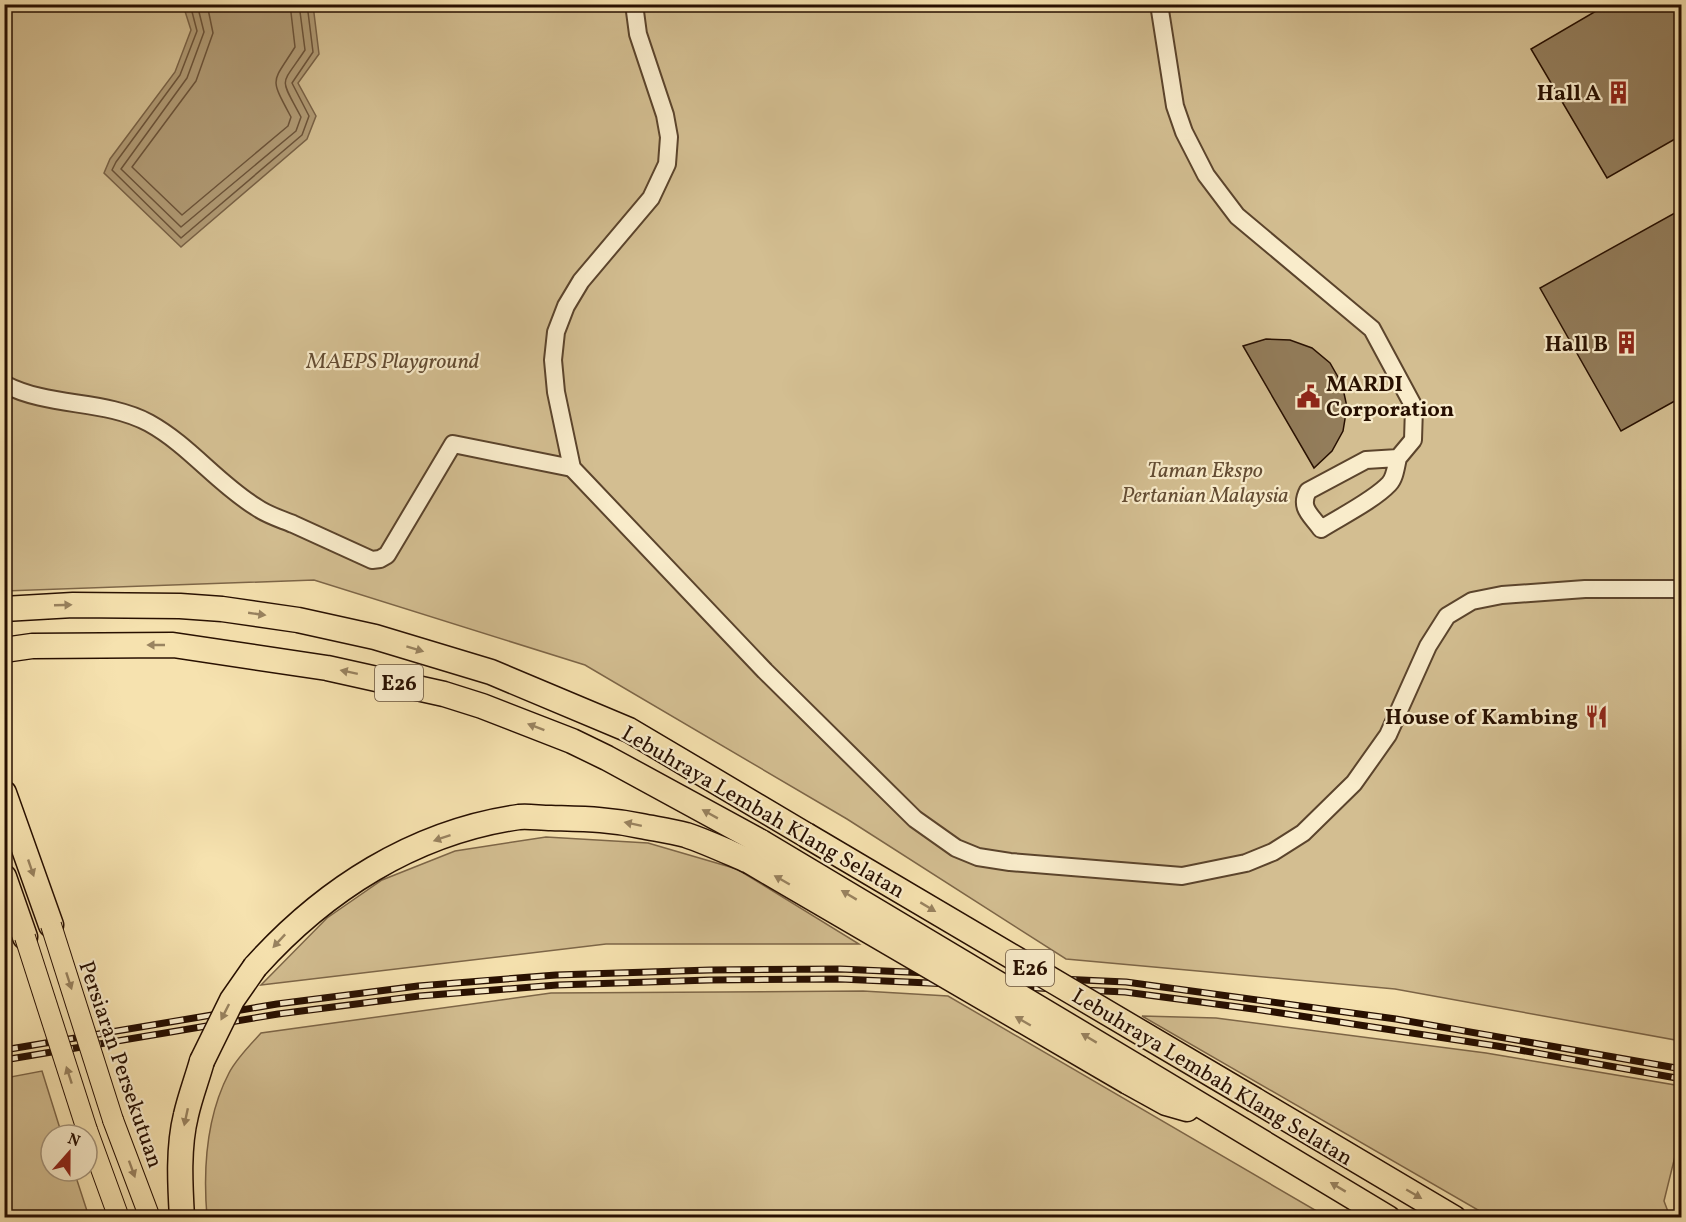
<svg xmlns="http://www.w3.org/2000/svg" width="1686" height="1222" viewBox="0 0 1686 1222" font-family="Vollkorn,serif">
<style>
.green{fill:#d3be91;stroke:#7d6648;stroke-width:1.5}
.water{fill:#b09a74;stroke:#796246;stroke-width:1.5}
.lines{fill:none;stroke-linecap:round;stroke-linejoin:round}
.shore{stroke:#6c543a;stroke-width:1.5}
.building{fill:#937d5b;stroke:#270f00;stroke-width:1.5}
.minor-casing{stroke:#5b442c;stroke-width:20}
.major-casing{stroke:#270f00;stroke-width:22}
.highway-casing{stroke:#270f00;stroke-width:27}
.minor{stroke:#f9eccb;stroke-width:16}
.major{stroke:#f6e2af;stroke-width:20}
.highway{stroke:#f6e2af;stroke-width:24}
.rail-casing{stroke:#270f00;stroke-width:7}
.rail{stroke:#f9eccb;stroke-width:4.5;stroke-dasharray:14;stroke-linecap:butt}
.major-bridge-casing{stroke:#270f00;stroke-width:22;stroke-linecap:butt}
.highway-bridge-casing{stroke:#270f00;stroke-width:27;stroke-linecap:butt}
.major-bridge{stroke:#f6e2af;stroke-width:20}
.highway-bridge{stroke:#f6e2af;stroke-width:24}
.oneway{fill:#998360}
.labels{text-anchor:middle;stroke-width:4.5;stroke-linejoin:round;paint-order:stroke}
.shield{fill:#f9eccb;stroke:#66513d;stroke-width:1.5}
.shield-label{font-size:21px;font-weight:bold;fill:#270f00}
.poi-label{font-size:22px;font-weight:bold;fill:#270f00;stroke:#f9eccb;text-anchor:end}
.park-label{font-size:22px;font-style:italic;fill:#634c33;stroke:#f9eccb}
.street-label{font-size:22px;fill:#270f00;stroke:#f9eccb}
</style>
<rect width="100%" height="100%" fill="#f6e2af"/>
<filter id="stains"><feTurbulence type="fractalNoise" baseFrequency=".00333" numOctaves="4"/><feColorMatrix values="0 0 0 0 .2 0 0 0 0 .09 0 0 0 0 .02 0 0 0 .5 -.17"/></filter>
<radialGradient id="worn" r=".72"><stop offset=".6" stop-color="#630" stop-opacity="0"/><stop offset="1" stop-color="#630" stop-opacity=".3"/></radialGradient>
<g class="green">
<polygon points="4,5 1681,5 1681,1041 1395,989 1066,959 847,819 585,665 314,580 5,591"/>
<polygon points="546,837 648,843 737,869 859,944 606,944 261,985 327,918 382,880 455,851"/>
<path d="M863,991L948,996L1327,1217H207C203,1169 206,1117 229,1073C236,1059 250,1045 261,1033L551,993Z"/>
<polygon points="1142,1016 1216,1018 1486,1053 1681,1086 1681,1132 1664,1201 1670,1217 1490,1217"/>
<polygon points="42,1071 62,1135 51,1135 51,1171 74,1171 89,1217 5,1217 5,1078"/>
</g>
<polygon class="water" points="183,5 313,5 319,54 298,83 316,116 307,139 181,247 104,173 110,159 175,72 191,30"/>
<g class="lines">
<g class="shore">
<polyline points="190,4 197,31 180,75 116,162 112,170 181,238 302,135 309,116 292,83 313,52 307,4"/>
<path d="M197,4L204,32L187,78L121,169L181,227L296,131L301,117C279,75 280,88 305,50L299,4"/>
<path d="M207,4L213,33L196,81L132,167L182,215L288,126L291,117C269,76 272,84 295,47L290,4"/>
</g>
</g>
<g class="building">
<polygon points="1608,4 1682,4 1682,135 1607,178 1531,49"/>
<polygon points="1682,209 1682,397 1621,431 1540,288"/>
<polygon points="1266,339 1290,340 1312,348 1330,363 1342,384 1347,407 1343,431 1332,451 1314,468 1243,346"/>
</g>
<g class="lines">
<defs>
<g id="minor">
<polyline points="634,4 638,34 665,115 669,137 667,164 651,198 581,281 566,306 556,332 553,360 556,392 572,468 765,671 915,819 956,848 978,857 1010,862 1182,876 1246,863 1273,852 1303,833 1354,783 1388,735 1428,646 1447,616 1472,601 1502,595 1585,589 1682,589"/>
<path d="M1159,4L1175,106L1184,132L1206,175L1237,216L1372,329L1414,407L1413,440L1398,458L1366,460L1308,491C1299,508 1311,515 1321,529C1340,517 1374,500 1389,484C1395,478 1396,466 1398,458"/>
<path d="M4,384C50,408 104,399 149,423C189,445 217,483 256,507C267,515 281,519 293,524C319,536 346,548 372,560L380,559L387,555L453,444L572,468"/>
</g>
<g id="major">
<polyline points="113,1120 150,1218"/>
<polyline points="87,1130 119,1218"/>
</g>
<g id="highway">
<polyline points="4,609 73,605 180,606 222,609 298,620 375,637 491,672 629,730 806,835"/>
<polyline points="4,650 32,646 173,645 327,668 444,694 482,706 572,741 607,758 761,842"/>
<polyline points="4,793 51,925"/>
<polyline points="4,877 25,937"/>
<path d="M255,967C324,890 414,832 519,817C529,816 540,818 551,818C583,819 609,819 641,826C656,829 671,831 686,835C707,842 728,852 749,861"/>
<polyline points="1139,1068 1388,1218"/>
<polyline points="1128,1082 1166,1103 1187,1109"/>
<polyline points="1255,1100 1454,1218"/>
<path d="M182,1218C180,1184 178,1147 186,1115C190,1097 197,1079 202,1061"/>
</g>
</defs>
<use href="#minor" class="minor-casing"/>
<use href="#major" class="major-casing"/>
<use href="#highway" class="highway-casing"/>
<use href="#minor" class="minor"/>
<use href="#major" class="major"/>
<use href="#highway" class="highway"/>
<defs>
<g id="rail">
<polyline points="4,1050 277,1004 418,986 556,975 710,970 840,969 1126,982 1396,1019 1682,1069"/>
<polyline points="4,1060 278,1014 419,996 557,985 710,980 840,979 1125,992 1261,1010 1497,1046 1682,1079"/>
</g>
</defs>
<use href="#rail" class="rail-casing"/>
<use href="#rail" class="rail"/>
<defs>
<g id="major-bridge">
<polyline points="51,925 113,1120"/>
<polyline points="25,937 87,1130"/>
</g>
<g id="highway-bridge">
<polyline points="806,835 1255,1100"/>
<polyline points="761,842 1139,1068"/>
<polyline points="749,861 1128,1082"/>
<polyline points="202,1061 232,1000 255,967"/>
</g>
</defs>
<use href="#major-bridge" class="major-bridge-casing"/>
<use href="#highway-bridge" class="highway-bridge-casing"/>
<use href="#major-bridge" class="major-bridge"/>
<use href="#highway-bridge" class="highway-bridge"/>
</g>
<defs><path id="oneway-solid" d="M-6-.8H1V-3.2L6.5 0L1 3.2V.8H-6Z" transform="scale(1.5)"/></defs>
<g class="oneway">
<use href="#oneway-solid" transform="translate(63 605) rotate(-2)"/>
<use href="#oneway-solid" transform="translate(257 614) rotate(8)"/>
<use href="#oneway-solid" transform="translate(156 645) rotate(180)"/>
<use href="#oneway-solid" transform="translate(415 649) rotate(17)"/>
<use href="#oneway-solid" transform="translate(349 672) rotate(-168)"/>
<use href="#oneway-solid" transform="translate(536 727) rotate(-159)"/>
<use href="#oneway-solid" transform="translate(710 814) rotate(-151)"/>
<use href="#oneway-solid" transform="translate(633 824) rotate(-168)"/>
<use href="#oneway-solid" transform="translate(442 838) rotate(161)"/>
<use href="#oneway-solid" transform="translate(31 868) rotate(71)"/>
<use href="#oneway-solid" transform="translate(782 880) rotate(-150)"/>
<use href="#oneway-solid" transform="translate(849 895) rotate(-149)"/>
<use href="#oneway-solid" transform="translate(928 907) rotate(31)"/>
<use href="#oneway-solid" transform="translate(279 941) rotate(133)"/>
<use href="#oneway-solid" transform="translate(69 981) rotate(72)"/>
<use href="#oneway-solid" transform="translate(225 1012) rotate(117)"/>
<use href="#oneway-solid" transform="translate(1023 1021) rotate(-150)"/>
<use href="#oneway-solid" transform="translate(1089 1038) rotate(-149)"/>
<use href="#oneway-solid" transform="translate(69 1075) rotate(-108)"/>
<use href="#oneway-solid" transform="translate(186 1117) rotate(102)"/>
<use href="#oneway-solid" transform="translate(132 1169) rotate(70)"/>
<use href="#oneway-solid" transform="translate(1338 1187) rotate(-149)"/>
<use href="#oneway-solid" transform="translate(1414 1194) rotate(30)"/>
</g>
<defs>
<symbol id="building-bare" viewBox="-9 -9 18 18"><path d="M-4-6H4V6H1V3H-1V6H-4ZM-2.5-4.3h1.7v1.8h-1.7ZM.8-4.3h1.7v1.8H.8ZM-2.5-1h1.7V.8h-1.7ZM.8-1h1.7V.8H.8Z" fill="#8f2418" stroke="#f9eccb" stroke-width="2.5" paint-order="stroke"/></symbol>
<symbol id="civic-bare" viewBox="-9 -9 18 18"><path d="M-.6-6.5H3V-4.5H.6V-3L4-1V1h2V6H-6V1h2V-1L-.6-3ZM-1.2 2.5V6h2.4V2.5Z" fill="#8f2418" stroke="#f9eccb" stroke-width="2.5" paint-order="stroke"/></symbol>
<symbol id="restaurant-bare" viewBox="-9 -9 18 18"><path d="M-5-6h1v4h1v-4h1v4h1v-4h1v5L-1.5 .5V6h-2V.5L-5-1ZM5-6V6H3V1.5H1.5Q1.5-4 5-6Z" fill="#8f2418" stroke="#f9eccb" stroke-width="2.5" paint-order="stroke"/></symbol>
</defs>
<g fill-rule="evenodd">
<use href="#building-bare" x="1602" y="76" width="33" height="33"/>
<use href="#building-bare" x="1610" y="326" width="33" height="33"/>
<use href="#civic-bare" x="1292" y="380" width="33" height="33"/>
<use href="#restaurant-bare" x="1580" y="700" width="33" height="33"/>
</g>
<g class="labels">
<g class="shield">
<rect x="375" y="665" width="48" height="36" rx="4.5"/>
<rect x="1006" y="950" width="48" height="36" rx="4.5"/>
</g>
<g class="shield-label">
<text x="399" y="690">E26</text>
<text x="1030" y="975">E26</text>
</g>
<g class="poi-label">
<text x="1601" y="100">Hall A</text>
<text x="1608" y="351">Hall B</text>
<text x="1326" y="391" text-anchor="start">MARDI<tspan x="1326" dy="25">Corporation</tspan></text>
<text x="1578" y="724">House of Kambing</text>
</g>
<g class="park-label">
<text x="393" y="368">MAEPS Playground</text>
<text x="1205" y="477">Taman Ekspo<tspan x="1205" dy="25">Pertanian Malaysia</tspan></text>
</g>
<g class="street-label">
<text transform="translate(764 811) rotate(30)" y="8">Lebuhraya Lembah Klang Selatan</text>
<text transform="translate(122 1064) rotate(71)" y="8">Persiaran Persekutuan</text>
<text transform="translate(1213 1076) rotate(31)" y="8">Lebuhraya Lembah Klang Selatan</text>
</g>
</g>
<rect width="1686" height="1222" fill="none" stroke="#f6e2af" stroke-width="24"/>
<rect x="6" y="6" width="1674" height="1210" fill="none" stroke="#270f00" stroke-width="3"/>
<rect x="12" y="12" width="1662" height="1198" fill="none" stroke="#270f00" stroke-width="1.5"/>
<g transform="translate(69 1153) rotate(21)"><circle r="28" fill="#f9eccb" stroke="#a5947a" stroke-width="1.5"/>
<path d="M0-4.5L10 22L0 15L-10 22Z" fill="#8f2418"/>
<text y="-9" font-size="16" font-weight="bold" text-anchor="middle" fill="#270f00">N</text>
</g>
<rect width="100%" height="100%" filter="url(#stains)"/>
<rect width="100%" height="100%" fill="url(#worn)"/>
</svg>
